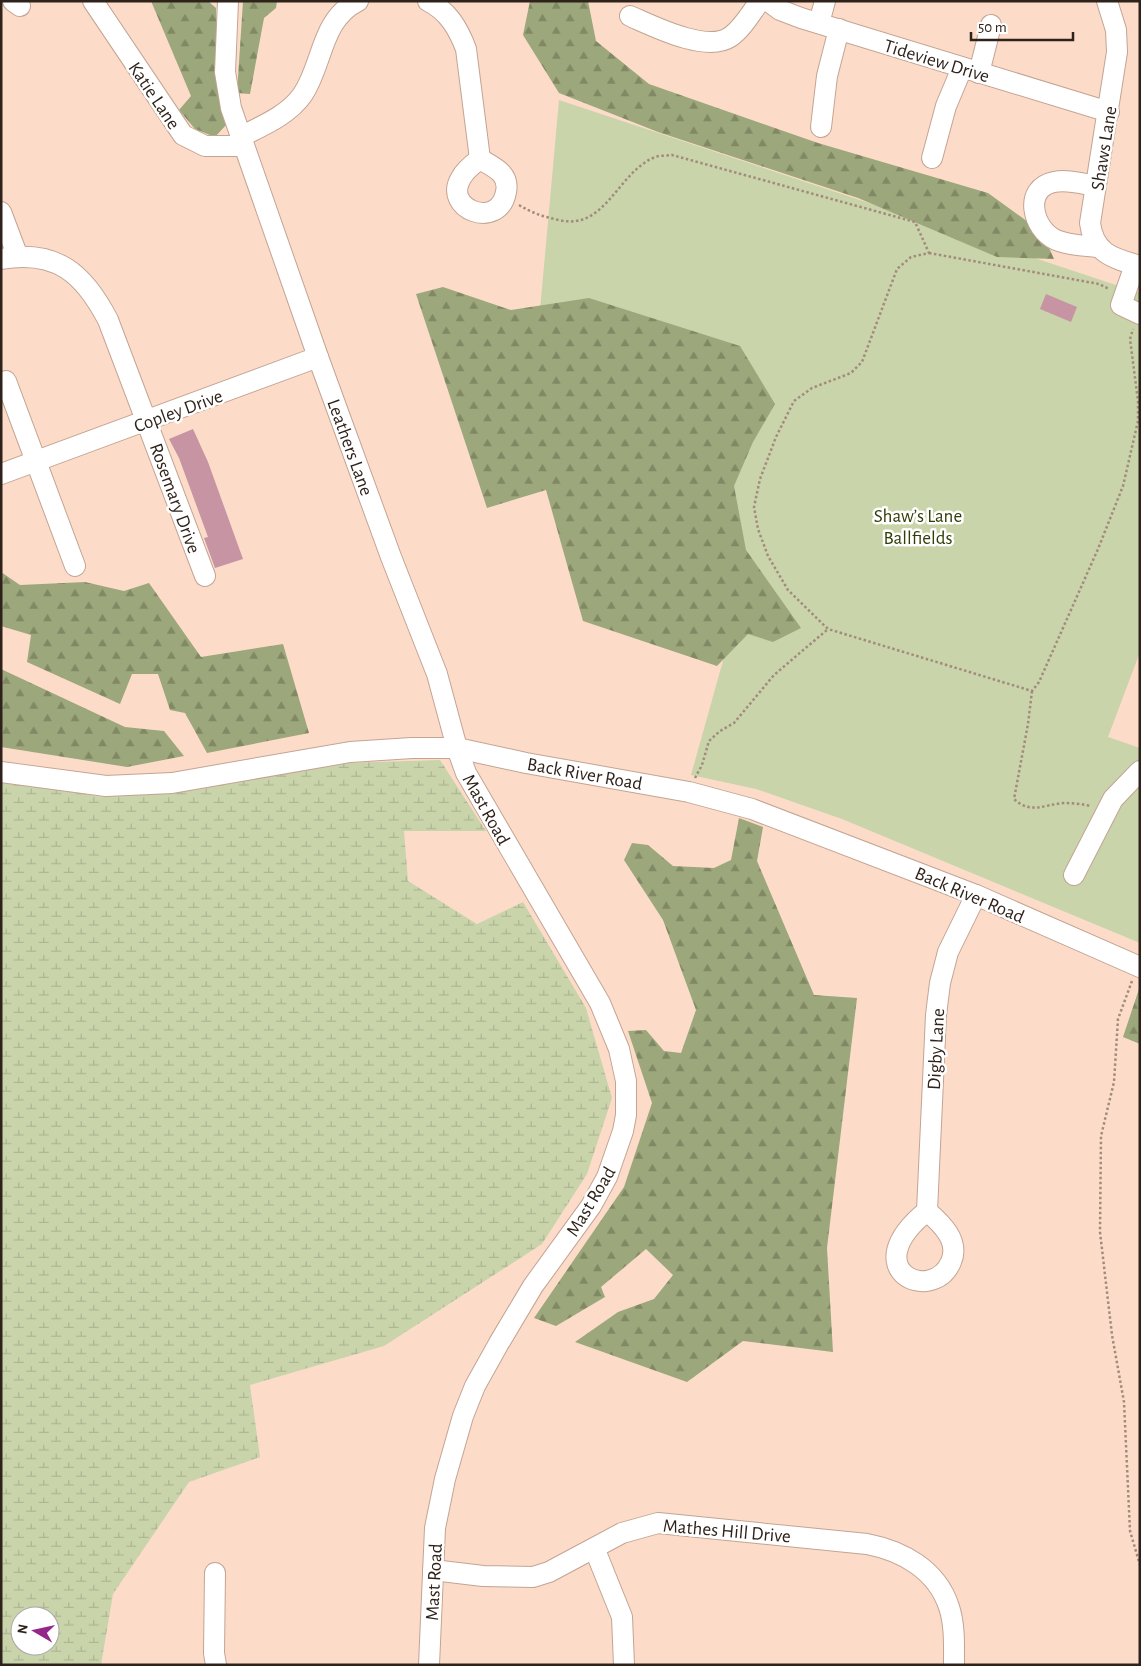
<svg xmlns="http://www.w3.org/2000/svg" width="1141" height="1666" viewBox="0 0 1141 1666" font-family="'Alegreya Sans',sans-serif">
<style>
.green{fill:#c9d4ab}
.forest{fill:url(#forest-firs)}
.wetland{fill:url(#wetland-marsh);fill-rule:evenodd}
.building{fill:#c694a3}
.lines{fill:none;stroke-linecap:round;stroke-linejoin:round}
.minor-casing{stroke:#c3a493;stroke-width:22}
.path{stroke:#a28b7d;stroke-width:2.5;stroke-dasharray:2.5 2.5;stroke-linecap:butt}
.minor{stroke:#fff;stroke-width:20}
.labels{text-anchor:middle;stroke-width:5;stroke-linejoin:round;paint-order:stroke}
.street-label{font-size:19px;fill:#2e221b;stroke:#fff}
.park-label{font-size:19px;fill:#333d07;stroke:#fff}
</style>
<defs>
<pattern id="forest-firs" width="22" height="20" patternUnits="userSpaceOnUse" patternTransform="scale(1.25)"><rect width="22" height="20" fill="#9ca77b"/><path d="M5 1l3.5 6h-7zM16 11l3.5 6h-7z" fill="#808864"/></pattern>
<pattern id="wetland-marsh" width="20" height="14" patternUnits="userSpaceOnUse" patternTransform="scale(1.25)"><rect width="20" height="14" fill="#c9d4ab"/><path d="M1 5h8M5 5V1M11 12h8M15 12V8" fill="none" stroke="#adb693"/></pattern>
</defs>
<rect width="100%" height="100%" fill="#fcdcc9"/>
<polygon class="green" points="559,100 1140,293 1140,652 1108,737 1140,748 1140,943 842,819 756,789 691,775 726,650 539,321"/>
<g class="forest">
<polygon points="151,1 208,1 216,8 218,76 227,124 215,137 195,129 179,110 191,96"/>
<polygon points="243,1 277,1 276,8 264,18 250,94 237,93"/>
<polygon points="530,1 588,1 596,41 649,84 818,143 988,193 1042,232 1054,259 997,257 858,198 658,132 559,93 523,35"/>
<polygon points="443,287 511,310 589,298 740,346 775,404 753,442 734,486 746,550 801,628 773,642 748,634 717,666 583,621 546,490 487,508 416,294"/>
<polygon points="1,572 20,585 85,582 124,591 149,583 201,657 283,644 309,733 207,753 185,713 170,710 158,674 132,674 120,704 27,662 31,635 1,626"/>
<polygon points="1,669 125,727 164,731 184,756 127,767 1,747"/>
<polygon points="739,818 763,827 757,861 814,995 857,998 827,1248 833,1352 743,1341 687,1382 575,1342 618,1312 654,1299 673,1275 646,1249 601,1287 605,1297 556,1326 534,1318 624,1187 652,1103 628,1031 646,1030 664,1051 681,1053 696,1010 663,920 624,860 632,843 648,845 673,866 714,868 731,860"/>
<polygon points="1140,986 1140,1044 1123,1037"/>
</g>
<path class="wetland" d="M440,760L486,831H404L408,881L477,924L523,902L586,1008L612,1098L587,1174L542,1244L384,1346L250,1385L260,1457L189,1482L113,1594L101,1665H1V779L102,797L193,789L343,763ZM20,1616H50V1646H20Z"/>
<g class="building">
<polygon points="1046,294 1077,307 1071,322 1040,309"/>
<polygon points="193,429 208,462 243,559 215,568 204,538 208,537 179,458 169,439"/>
</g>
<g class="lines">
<defs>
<g id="minor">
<polyline points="13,1 20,6"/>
<polyline points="93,1 183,135 205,146 243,146"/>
<polyline points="228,1 225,72 231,108 318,357 391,557 437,674 457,748 466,773 600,1003 619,1049 626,1081 626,1115 623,1131 607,1177 591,1206 533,1286 499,1343 475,1386 463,1416 445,1479 435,1528 429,1665"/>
<path d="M428,1C448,11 458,28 466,49L480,159"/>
<polyline points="768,1 780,10 801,18 1109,112"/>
<path d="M1107,1L1116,30L1117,52L1090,223C1094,254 1113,258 1140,266"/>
<path d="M630,16C653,26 706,53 730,37C742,29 751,13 760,1"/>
<polyline points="819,23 825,1"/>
<polyline points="979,73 991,25"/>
<polyline points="821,127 827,76 839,29"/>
<path d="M240,137C262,126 289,115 303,94C323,64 321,19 358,1"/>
<polyline points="932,158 946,106 962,68"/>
<path d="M480,159C493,167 510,173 506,192C499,231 442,209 461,178C465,170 473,164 480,159Z"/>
<path d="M1096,186C1083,184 1068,179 1054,182C1023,188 1032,229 1056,240C1069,245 1084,246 1098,247"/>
<polyline points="1,212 18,257"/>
<path d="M1,259C57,249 84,274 108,320L205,576"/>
<polyline points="1135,265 1121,305 1140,314"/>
<polyline points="6,381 75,566"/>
<polyline points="1,474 318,357"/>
<polyline points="1,772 106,786 172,783 350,752 412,748 457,748 526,763 689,792 752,809 976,895 1140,967"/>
<polyline points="1074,875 1113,799 1140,771"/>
<polyline points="927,1211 936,1015 940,983 948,952 976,895"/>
<path d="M927,1211C942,1224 960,1241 951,1262C932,1305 854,1270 927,1211Z"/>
<polyline points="595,1550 622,1617 624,1665"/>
<path d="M433,1570L483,1576L533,1577L549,1572L622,1533L658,1523L867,1544C903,1551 937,1570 949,1607C955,1625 954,1646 954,1665"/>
<polyline points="215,1573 214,1653 216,1665"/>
</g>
</defs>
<use href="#minor" class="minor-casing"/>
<g class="path">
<path d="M519,205C532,213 544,217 559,220C605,231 617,174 653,158C658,155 666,156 672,155L915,222L929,253L911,257L897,269L862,362L851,373L812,388L794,401L776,437L760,479L754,507L758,529L768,556L788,590L828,629L1032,691L1039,682L1098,549L1123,486L1138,421V401L1130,339L1133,329"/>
<polyline points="929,253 1099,284 1109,289"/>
<path d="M1032,691L1028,724L1014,799C1030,814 1044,805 1063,803C1072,803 1082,804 1091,806"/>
<polyline points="695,778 702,765 709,741 720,731 734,723 774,675 828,629"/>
<polyline points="1132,981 1118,1019 1114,1082 1101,1136 1100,1232 1112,1335 1124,1402 1130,1531 1140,1565"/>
</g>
<use href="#minor" class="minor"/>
</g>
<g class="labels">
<g class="street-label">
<text transform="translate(937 60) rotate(17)" y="7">Tideview Drive</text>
<text transform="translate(155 95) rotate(56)" y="7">Katie Lane</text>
<text transform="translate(1103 148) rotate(-81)" y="7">Shaws Lane</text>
<text transform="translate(178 410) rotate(-20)" y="7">Copley Drive</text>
<text transform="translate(351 447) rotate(70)" y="7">Leathers Lane</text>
<text transform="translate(176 498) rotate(70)" y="7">Rosemary Drive</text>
<text transform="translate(585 773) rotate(10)" y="7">Back River Road</text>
<text transform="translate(487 809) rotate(61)" y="7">Mast Road</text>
<text transform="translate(970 894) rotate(23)" y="7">Back River Road</text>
<text transform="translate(935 1049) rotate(-87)" y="7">Digby Lane</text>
<text transform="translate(590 1201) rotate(-59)" y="7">Mast Road</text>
<text transform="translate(727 1530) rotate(5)" y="7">Mathes Hill Drive</text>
<text transform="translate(433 1582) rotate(-87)" y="7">Mast Road</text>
</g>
<g class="park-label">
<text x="918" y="522">Shaw’s Lane<tspan x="918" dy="22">Ballfields</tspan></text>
</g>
</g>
<rect width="1141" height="1666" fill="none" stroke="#2e221b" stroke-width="5"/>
<g transform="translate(35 1631) rotate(279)"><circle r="24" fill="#ffffff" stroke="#aba7a4"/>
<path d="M0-4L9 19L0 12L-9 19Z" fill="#93288a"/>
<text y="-8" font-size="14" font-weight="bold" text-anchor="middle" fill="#2e221b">N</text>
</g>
<path d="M971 32v8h102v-8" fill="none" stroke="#2e221b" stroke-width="2.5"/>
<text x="978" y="32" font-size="15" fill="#2e221b" stroke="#ffffff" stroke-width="4" paint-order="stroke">50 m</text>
</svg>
